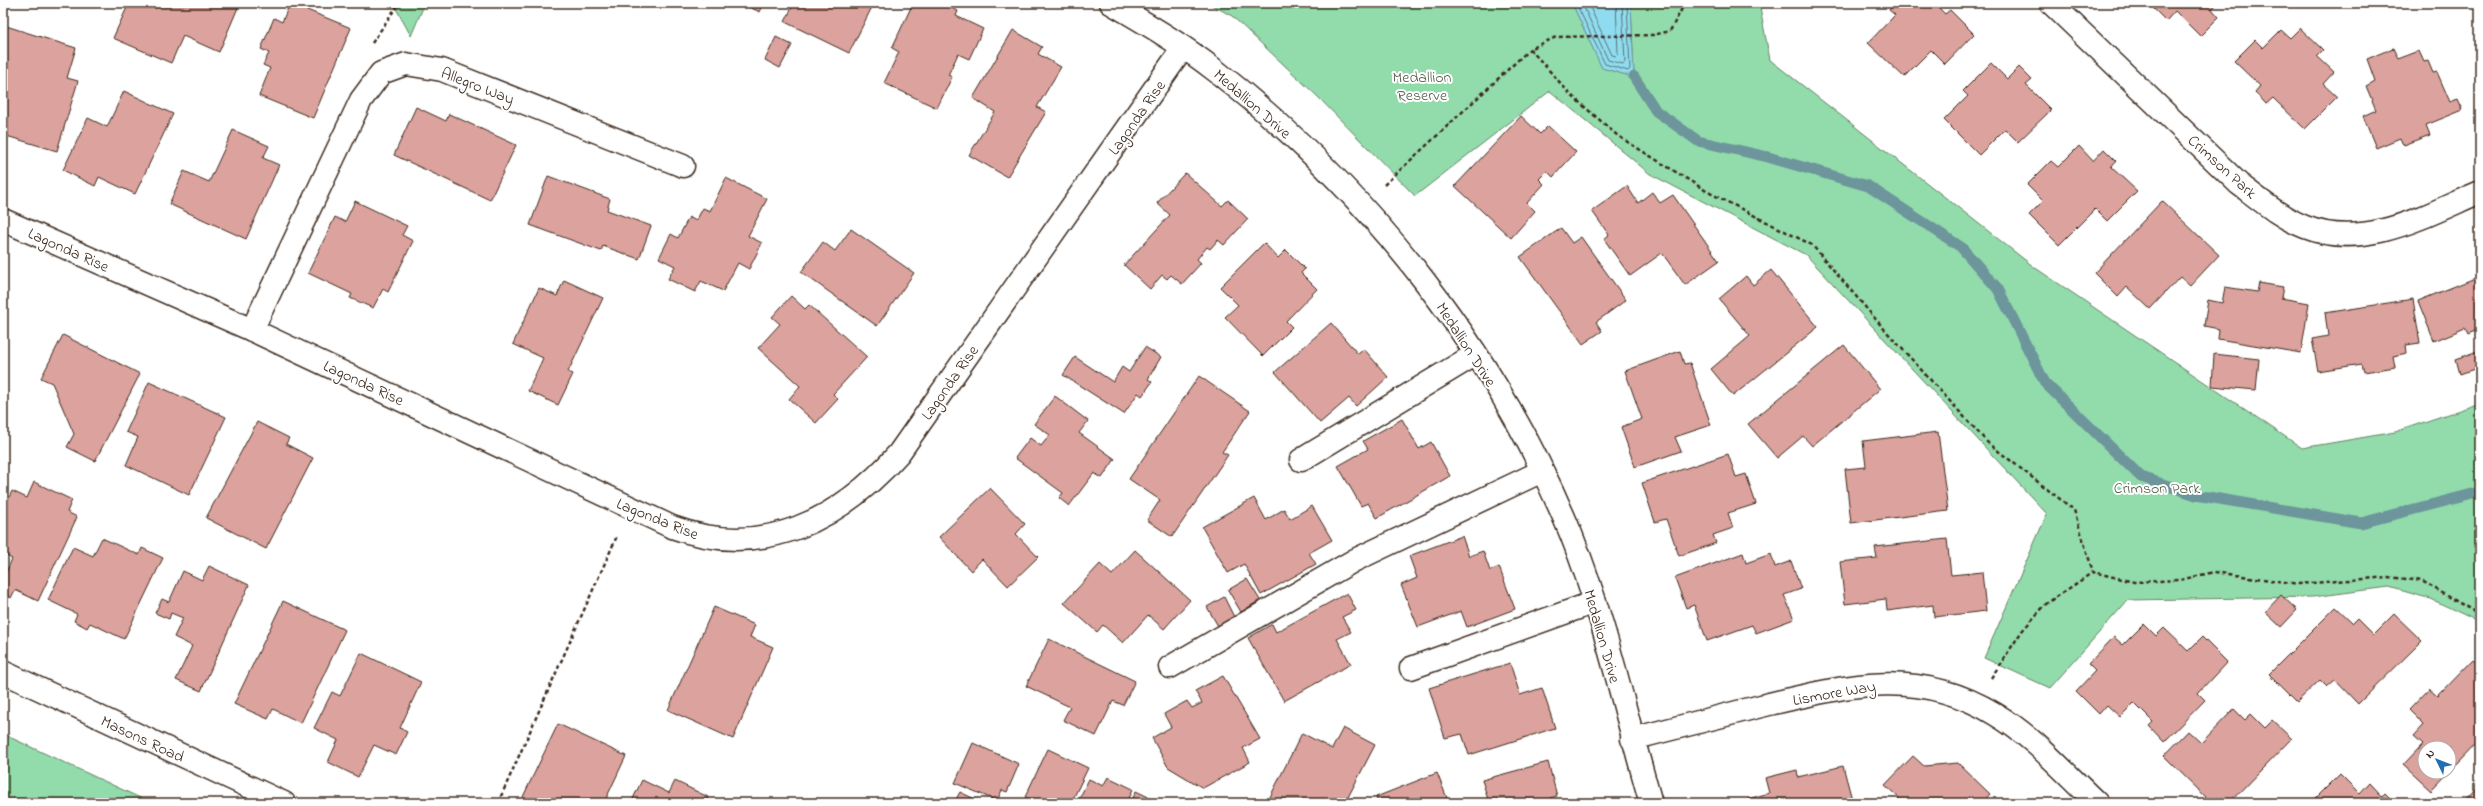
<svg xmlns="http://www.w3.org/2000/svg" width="2483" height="806" viewBox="0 0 2483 806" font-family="'Indie Flower',sans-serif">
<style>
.green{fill:#92dbab;stroke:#668264}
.water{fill:#8fdcf0;stroke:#6d959c}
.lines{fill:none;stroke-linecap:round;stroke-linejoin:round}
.shore{stroke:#5d7172;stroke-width:1}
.stream{stroke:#6d959c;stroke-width:11}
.building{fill:#dca29d;stroke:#3b2a1e;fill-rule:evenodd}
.service-casing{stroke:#3b2a1e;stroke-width:25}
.minor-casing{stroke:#3b2a1e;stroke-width:25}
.tertiary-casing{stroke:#3b2a1e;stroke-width:25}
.path{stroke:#3b2a1e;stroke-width:2.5;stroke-dasharray:4 3;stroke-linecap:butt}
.service{stroke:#fff;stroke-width:22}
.minor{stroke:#fff;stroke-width:22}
.tertiary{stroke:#fff;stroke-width:22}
.labels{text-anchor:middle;stroke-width:4;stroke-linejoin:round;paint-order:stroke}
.park-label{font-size:16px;fill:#555f48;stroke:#fff}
.street-label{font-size:16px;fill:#3b2a1e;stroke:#fff}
</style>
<rect width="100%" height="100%" fill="#fff"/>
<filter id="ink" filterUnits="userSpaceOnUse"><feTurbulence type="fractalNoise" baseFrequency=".025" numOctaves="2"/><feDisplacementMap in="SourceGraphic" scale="8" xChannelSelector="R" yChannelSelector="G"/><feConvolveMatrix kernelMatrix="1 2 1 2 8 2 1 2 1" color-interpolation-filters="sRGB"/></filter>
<g filter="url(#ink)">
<g class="green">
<polygon points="393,3 425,3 411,36"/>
<polygon points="1208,3 1572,3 1602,68 1634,77 1631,3 1759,3 1770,60 2034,267 2302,448 2395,432 2480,403 2480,626 2473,619 2431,599 2389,587 2313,597 2128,600 2050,688 1984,658 2047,514 1806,255 1650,174 1550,91 1415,196 1317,96 1232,16"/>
<polygon points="3,734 151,803 3,803"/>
</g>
<polygon class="water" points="1572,3 1631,3 1634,77 1602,68"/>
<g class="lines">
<g class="shore">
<polyline points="1576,3 1605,64 1628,71 1630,69 1627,3"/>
<polyline points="1582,3 1608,60 1623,64 1625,62 1622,3"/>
<polyline points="1588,3 1612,55 1616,56 1618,54 1616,3"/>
</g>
<polyline class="stream" points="1634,77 1656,111 1698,141 1768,157 1868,186 1961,247 1998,289 2045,383 2141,477 2196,495 2361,523 2480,492"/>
</g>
<g class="building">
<polygon points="129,3 240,3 219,52 183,36 171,63 113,38"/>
<polygon points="290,3 351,28 313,118 259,96 270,68 263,65 269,53 261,49 274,18 282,22"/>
<polygon points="740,3 764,3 760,12"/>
<polygon points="794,3 874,3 849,53 785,22"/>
<polygon points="913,3 942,3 958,11 956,16 983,29 969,59 958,54 948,75 952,77 937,108 884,83 899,52 892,48"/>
<polygon points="1895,3 1934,3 1945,14 1950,10 1974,34 1945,64 1931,50 1904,77 1868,43 1895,15 1889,10"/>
<polygon points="2154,3 2218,3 2212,9 2219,17 2200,36 2175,11 2166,21 2151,6"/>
<polygon points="3,25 76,48 67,78 78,81 57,151 3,135"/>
<polygon points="2300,28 2323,50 2317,56 2334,72 2323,84 2337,97 2305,129 2273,98 2266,104 2255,92 2260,86 2234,61 2255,40 2263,48 2281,30 2290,38"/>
<polygon points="1013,30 1042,47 1038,54 1061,67 1037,107 1046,112 1007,177 969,155 995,112 973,98"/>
<polygon points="776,37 792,45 780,68 765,60"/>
<polygon points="2393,48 2398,59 2419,51 2424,62 2428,61 2433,73 2437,72 2450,102 2458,99 2463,110 2426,125 2430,135 2403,145 2400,138 2376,148 2363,116 2376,110 2366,86 2375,81 2367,59"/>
<polygon points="1991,63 2007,79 2019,67 2032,80 2026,85 2051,110 2018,142 2005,129 1979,155 1944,120 1968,96 1963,91"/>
<polygon points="124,91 173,114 135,194 99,177 95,186 63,170 88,118 107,127"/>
<polygon points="416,107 446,121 449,114 516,145 490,200 394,155"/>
<polygon points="1521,116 1540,134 1548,126 1576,152 1553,177 1547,171 1539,179 1544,184 1527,203 1535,211 1511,238 1455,186"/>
<polygon points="233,130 269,146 263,158 279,165 246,239 169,204 184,171 209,182"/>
<polygon points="2079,146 2093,161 2104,149 2116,161 2111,167 2137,191 2107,221 2095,209 2059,245 2029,215 2043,201 2027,185 2051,161 2058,167"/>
<polygon points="1185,173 1222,206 1228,200 1248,219 1224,245 1218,240 1210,249 1207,247 1197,259 1201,263 1182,284 1171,275 1167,279 1162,275 1150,289 1124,265 1170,215 1157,203"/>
<polygon points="548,176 610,199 607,210 651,226 639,259 603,246 601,251 530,225"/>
<polygon points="726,178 767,199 748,236 762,243 749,269 738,263 723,291 701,281 695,292 668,279 675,266 659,258 671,234 678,238 689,217 696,221 703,208 710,211"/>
<polygon points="1627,186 1638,203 1652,192 1660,203 1673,195 1719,261 1685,285 1662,253 1630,276 1604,239 1609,235 1592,211"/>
<polygon points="355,201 407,226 402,235 413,241 388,292 383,289 373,308 350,298 352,294 308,273 335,217 345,222"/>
<polygon points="2162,201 2219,255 2190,286 2180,277 2150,309 2127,287 2118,297 2094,273"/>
<polygon points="1561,228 1572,243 1581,237 1626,300 1596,322 1602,331 1583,344 1520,257"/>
<polygon points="851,229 914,273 877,326 801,272 823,242 835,251"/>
<polygon points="1264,243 1278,258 1286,250 1305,269 1301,273 1317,289 1286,321 1292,327 1263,356 1225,317 1238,305 1220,287"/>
<polygon points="1771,270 1818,327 1733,396 1711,369 1750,336 1719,299 1746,276 1753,285"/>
<polygon points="2480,276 2480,329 2468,334 2465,328 2434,341 2418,301"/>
<polygon points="564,280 603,298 568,372 573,374 558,405 528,391 543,358 513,344 539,288 557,296"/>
<polygon points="2259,283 2283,287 2281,298 2309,303 2301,353 2218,339 2219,329 2204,326 2208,300 2222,303 2225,287 2257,292"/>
<polygon points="791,296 805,309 809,305 867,357 833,394 838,399 816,423 789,399 800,386 758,348 780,324 772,317"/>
<polygon points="2413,299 2420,343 2406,345 2407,353 2393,356 2395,367 2364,372 2362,364 2318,371 2312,339 2328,336 2325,313"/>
<polygon points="1331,323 1358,354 1364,349 1388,377 1356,406 1349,398 1320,423 1275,372"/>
<polygon points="63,335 140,374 95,461 67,447 74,434 52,383 41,378"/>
<polygon points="1844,345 1880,389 1812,446 1803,436 1777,458 1748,424"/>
<polygon points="1145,347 1161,357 1148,379 1152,382 1142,396 1138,393 1124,414 1063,375 1075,357 1113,382 1122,367 1129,372"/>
<polygon points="2480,350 2480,367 2460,374 2456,359"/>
<polygon points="1680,351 1684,364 1690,363 1711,425 1675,437 1681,451 1635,467 1621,427 1642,419 1625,371"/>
<polygon points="2214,354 2259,359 2256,390 2212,386"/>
<polygon points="1199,376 1250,411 1222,452 1228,455 1172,537 1147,520 1160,500 1129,479"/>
<polygon points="149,382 226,417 189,495 126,465 138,437 126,432"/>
<polygon points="1055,396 1088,421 1079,433 1115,459 1102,478 1094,473 1069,506 1059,498 1063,493 1015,458 1030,438 1041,446 1050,435 1034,424"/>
<polygon points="1402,419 1419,449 1431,442 1450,476 1377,518 1368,503 1361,506 1338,466 1368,449 1363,441"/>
<polygon points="257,422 289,438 286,444 313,458 266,549 206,518"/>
<polygon points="1938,432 1948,511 1851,523 1845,469 1866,467 1863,441"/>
<polygon points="1728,454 1736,477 1746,474 1756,504 1728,513 1733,528 1713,535 1716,543 1679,556 1666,519 1655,522 1642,483"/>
<polygon points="34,482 72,500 67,512 77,517 38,601 15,590 11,598 3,594 3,579 12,559 3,554 3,510 12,491 27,498"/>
<polygon points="990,488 1025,524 1016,534 1038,557 1008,586 982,559 971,571 939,537"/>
<polygon points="1254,498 1266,520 1284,509 1290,519 1312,506 1332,540 1309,553 1316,564 1261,595 1244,564 1228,573 1202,527"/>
<polygon points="1462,536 1469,556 1483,551 1490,571 1499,567 1515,609 1467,627 1461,611 1418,627 1401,585 1417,578 1409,556"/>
<polygon points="102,538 139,555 142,548 163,558 124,639 90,623 87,628 74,621 77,614 48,600 73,547 93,556"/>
<polygon points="1947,539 1951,575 1982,572 1986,611 1934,617 1933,605 1887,611 1886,599 1845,604 1840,562 1877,558 1875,547"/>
<polygon points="1135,550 1190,600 1164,629 1148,615 1123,643 1103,625 1097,632 1064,603 1100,564 1112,575"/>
<polygon points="1743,553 1746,563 1771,554 1775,567 1791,561 1801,589 1784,595 1794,619 1756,633 1752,625 1707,641 1694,605 1686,608 1675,578"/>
<polygon points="209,566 249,585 201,691 176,680 192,646 174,637 183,618 171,613 169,619 155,613 162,599 169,602 183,571 202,580"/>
<polygon points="1247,579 1260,600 1241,612 1228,590"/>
<polygon points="1347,593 1356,610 1342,617 1351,632 1337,639 1351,664 1284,701 1248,638 1272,624 1276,632"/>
<polygon points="2281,595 2297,610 2281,627 2265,612"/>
<polygon points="1224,597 1234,617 1218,626 1207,607"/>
<polygon points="283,601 345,630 301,723 273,709 268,719 234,704"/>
<polygon points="714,607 755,625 750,637 773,647 733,739 668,710"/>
<polygon points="2336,607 2353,623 2357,619 2373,635 2394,614 2422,641 2358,704 2335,680 2327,687 2320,680 2297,702 2269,674"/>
<polygon points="2144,624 2156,636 2164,628 2188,651 2202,637 2227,662 2198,693 2205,700 2164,742 2149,726 2153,722 2134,703 2120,717 2107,705 2099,714 2076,691 2095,671 2088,664 2114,637 2123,645"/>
<polygon points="1049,639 1135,681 1123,705 1113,701 1096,736 1063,720 1070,707 1026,686"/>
<polygon points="361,653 421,682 400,728 407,732 396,755 374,745 358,777 328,762 338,740 314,728 332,692 340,696"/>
<path d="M2473,659L2480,665V740L2431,791L2403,765L2423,744L2414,736L2424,725L2409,710L2430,688L2438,695ZM2425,748H2449V772H2425Z"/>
<polygon points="1510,663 1520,695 1542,688 1555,728 1469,755 1462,734 1445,738 1429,688"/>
<polygon points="1223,676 1260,739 1243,748 1250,762 1203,788 1168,767 1152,738 1171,727 1164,714 1187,701 1192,708 1202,703 1195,691"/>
<polygon points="2234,709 2245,720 2251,714 2265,728 2273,720 2292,738 2229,803 2212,803 2164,756 2188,731 2201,743"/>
<polygon points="558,724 626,756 604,803 520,803"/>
<polygon points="1343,728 1375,745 1345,803 1282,803 1270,797 1302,733 1332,749"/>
<polygon points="973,743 1019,764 1007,792 1002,790 997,801 955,783"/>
<polygon points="1048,749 1088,768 1071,803 1038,803 1025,797"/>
<polygon points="1913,756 1924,766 1958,763 1990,794 1982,803 1898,803 1899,798 1885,785"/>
<polygon points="1548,762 1557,796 1550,798 1551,803 1489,803 1482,780"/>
<polygon points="1843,766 1853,803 1749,803 1748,799 1769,793 1765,778 1797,770 1798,777"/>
<polygon points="1437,773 1449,803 1378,803 1376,797"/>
<polygon points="2340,774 2360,794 2370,783 2382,796 2385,793 2395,803 2311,803"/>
<polygon points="1108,777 1133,789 1127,803 1077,803 1089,779 1103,786"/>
<polygon points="642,780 669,793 675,781 708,797 705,803 631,803"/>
<polygon points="2480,786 2480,803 2464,803"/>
<polygon points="1136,791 1161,803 1131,803"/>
<polygon points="960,792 983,803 954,803"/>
</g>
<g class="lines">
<defs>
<g id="service">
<polyline points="1301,460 1476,354"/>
<polyline points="1170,667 1355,560 1542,471"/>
<polyline points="1411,668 1595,602"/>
</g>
<g id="minor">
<path d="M2051,3L2239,184C2259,199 2281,218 2305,227C2365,251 2426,215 2480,192"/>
<path d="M3,220L252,330L672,527C762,560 839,521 899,453L1183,48"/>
<polyline points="252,330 361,100 381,73 406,64 442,70 683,166"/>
<polyline points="3,672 284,803"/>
<path d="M1632,739C1675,728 1718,717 1761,706C1845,686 1916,666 1995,714C2033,736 2065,773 2097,803"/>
</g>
<path id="tertiary" d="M1111,3C1147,24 1183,45 1216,71C1371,192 1496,352 1571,534C1606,621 1625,714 1651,803"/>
</defs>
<use href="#service" class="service-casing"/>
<use href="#minor" class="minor-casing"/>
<use href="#tertiary" class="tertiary-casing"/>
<g class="path">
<polyline points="372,43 399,3"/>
<polyline points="1530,49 1571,95 1618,136 1708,192 1812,245 1885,330 1988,443 2074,510 2093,572"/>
<polyline points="1384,185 1530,49 1556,37 1653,35 1670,31 1685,3"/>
<polyline points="1991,678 2022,631 2046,604 2093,572 2134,582 2180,580 2214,572 2299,584 2389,577 2422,581 2480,615"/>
<polyline points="498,803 617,536"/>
</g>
<use href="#service" class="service"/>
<use href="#minor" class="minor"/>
<use href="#tertiary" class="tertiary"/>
</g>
</g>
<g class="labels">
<g class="park-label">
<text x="1422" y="82">Medallion<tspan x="1422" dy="18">Reserve</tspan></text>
<text x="2157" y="493">Crimson Park</text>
</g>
<g class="street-label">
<text transform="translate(478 85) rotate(21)" y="6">Allegro Way</text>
<text transform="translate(1253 103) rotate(41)" y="6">Medallion Drive</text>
<text transform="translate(1136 117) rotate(-55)" y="6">Lagonda Rise</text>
<text transform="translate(2223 166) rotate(42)" y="6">Crimson Park</text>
<text transform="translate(69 249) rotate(24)" y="6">Lagonda Rise</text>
<text transform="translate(1467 344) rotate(57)" y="6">Medallion Drive</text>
<text transform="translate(364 382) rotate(25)" y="6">Lagonda Rise</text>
<text transform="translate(949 382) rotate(-55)" y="6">Lagonda Rise</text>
<text transform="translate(658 518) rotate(22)" y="6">Lagonda Rise</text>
<text transform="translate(1603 636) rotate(74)" y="6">Medallion Drive</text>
<text transform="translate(1834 692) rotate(-10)" y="6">Lismore Way</text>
<text transform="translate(143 738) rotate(25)" y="6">Masons Road</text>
</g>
</g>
<rect width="2483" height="806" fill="none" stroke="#fff" stroke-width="16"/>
<rect x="8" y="8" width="2467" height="790" fill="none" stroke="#3b2a1e" stroke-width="1.5" filter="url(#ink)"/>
<g transform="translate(2437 760) rotate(313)"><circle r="19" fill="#ffffff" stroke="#b1aaa5"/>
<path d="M0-3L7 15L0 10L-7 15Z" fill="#1f6fb2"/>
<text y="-6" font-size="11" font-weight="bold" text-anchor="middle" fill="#3b2a1e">N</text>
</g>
</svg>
